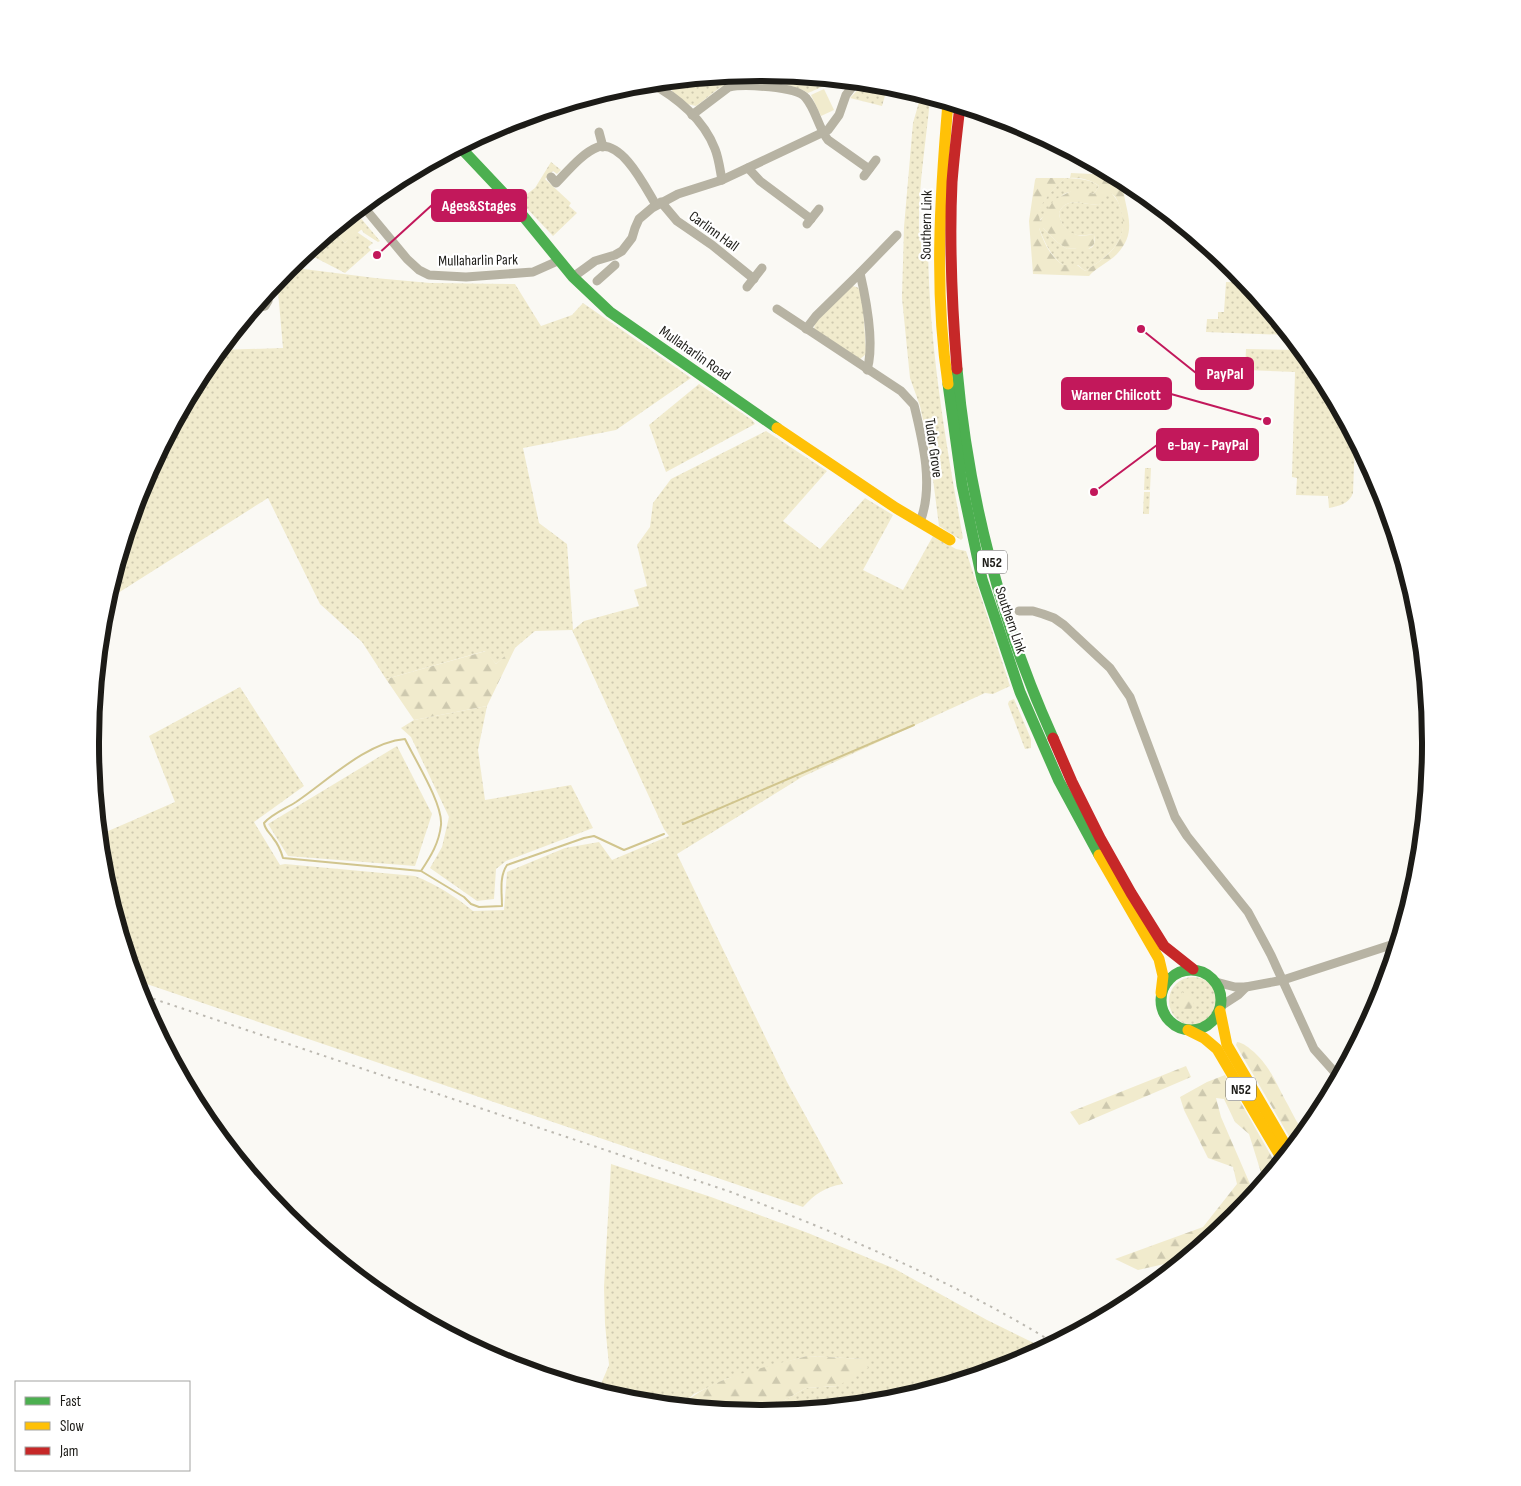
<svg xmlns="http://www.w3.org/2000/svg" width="1521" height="1486" viewBox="0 0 1521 1486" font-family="'Sofia Sans Condensed',sans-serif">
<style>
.grass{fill:url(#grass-dots)}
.forest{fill:url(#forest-firs);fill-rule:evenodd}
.park{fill:#f1ebcd}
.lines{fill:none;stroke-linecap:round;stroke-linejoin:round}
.stream{stroke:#d1c58e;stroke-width:2}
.street{stroke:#b7b3a3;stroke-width:9}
.fast{stroke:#4caf50;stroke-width:11}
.slow{stroke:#ffc107;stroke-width:11}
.jam{stroke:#c62828;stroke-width:11}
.rail{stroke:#bcb9b1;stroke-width:2;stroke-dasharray:2.5 5;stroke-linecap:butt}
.labels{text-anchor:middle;stroke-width:4.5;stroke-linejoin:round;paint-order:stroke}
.shield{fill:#fff;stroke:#605f5d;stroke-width:1}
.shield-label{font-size:14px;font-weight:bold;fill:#1c1b17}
.street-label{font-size:15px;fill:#1c1b17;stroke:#fff}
.rim{fill:none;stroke:#1c1b17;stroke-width:6}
.leader{fill:none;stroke:#c2185b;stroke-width:2}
.callout-dot{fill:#c2185b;stroke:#fff;stroke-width:2}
.callout{fill:#c2185b;stroke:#c2185b;stroke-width:2}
.callout-label{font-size:16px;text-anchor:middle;font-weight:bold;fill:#fff}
</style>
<defs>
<pattern id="grass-dots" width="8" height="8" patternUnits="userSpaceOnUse" patternTransform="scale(1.25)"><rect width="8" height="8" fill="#f1ebcd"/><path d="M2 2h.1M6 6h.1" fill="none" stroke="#cec9af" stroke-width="1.8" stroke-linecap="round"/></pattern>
<pattern id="forest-firs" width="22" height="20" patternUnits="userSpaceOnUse" patternTransform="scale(1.25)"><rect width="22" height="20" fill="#f1ebcd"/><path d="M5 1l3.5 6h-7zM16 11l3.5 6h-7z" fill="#cec9af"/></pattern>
</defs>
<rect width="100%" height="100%" fill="#faf9f4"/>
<g class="grass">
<path d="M761,73L816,78L824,86L808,93C791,82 743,76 725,85C715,90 705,100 696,106L687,104L672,91V86L674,81Z"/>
<polygon points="864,83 888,85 882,106 850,98"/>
<path d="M921,95L930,99C926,143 918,187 919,231L928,238C928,340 945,438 963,538L961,540L939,526L929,448L920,406L910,378L902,298L904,227L913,123Z"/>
<polygon points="551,162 561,170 557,174 553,171 545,179 571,203 569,206 577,213 553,236 519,200 535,188"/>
<path d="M1065,178C1077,179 1089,178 1099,186L1094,194C1059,184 1060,201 1039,221C1035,204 1054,189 1065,178Z"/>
<path d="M1105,189H1109C1112,194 1115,197 1118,202C1134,236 1111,255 1085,271L1078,265H1063C1050,255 1045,243 1039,228H1043L1057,242L1067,249C1076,245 1098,258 1094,235C1089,234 1083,236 1077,235C1066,233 1060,223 1059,213C1066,195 1085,205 1099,205Z"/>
<polygon points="361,208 364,211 359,216 380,241 378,242 364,233 351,216"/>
<polygon points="334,230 345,243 357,232 373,243 368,247 371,250 345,273 316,258 305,254"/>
<polygon points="1231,266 1235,270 1235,274 1239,274 1289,335 1206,332 1207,319 1218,319 1218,312 1224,312 1226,282 1231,282"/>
<path d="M288,267L375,278L430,283L515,284L541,326L572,315L583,303L691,378L616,430L523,448L539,523L567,544L573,630L584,621L639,606L634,590L647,586L637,545L650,527L653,503L671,479L766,431L827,471L783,521L820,549L865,498L893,515L863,570L903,590L933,536L956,549L966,551L1010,686L993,694L985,693L802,777L677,854L787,1082L843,1184C825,1187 815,1194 803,1207L135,980L103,874L99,835L175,802L149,736L240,687L304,786L254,822L280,865L285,864L415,876C436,884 456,897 473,911L504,910L507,872L565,848L599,842L612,860L669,836L664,829L572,630L535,631L496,664L485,651L386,679L362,642L320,604L268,498L107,600L141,486L203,370L219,350L283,348L277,280Z"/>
<polygon points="852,286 857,287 862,292 866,351 865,355 860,359 814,329 815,323"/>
<path d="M1246,349L1302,350L1318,371L1355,440L1353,493C1349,504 1339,506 1329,508L1328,496L1296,495L1297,478L1292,477L1295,372L1245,370Z"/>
<polygon points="699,384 752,420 755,424 666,472 649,425"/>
<polygon points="1145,468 1151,468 1150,490 1144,490"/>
<polygon points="1144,492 1150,492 1149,514 1143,514"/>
<polygon points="1014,699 1031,739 1031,748 1025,749 1008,704 1009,701"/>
<polygon points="487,706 478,750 485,800 571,785 593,828 506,861 496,869 494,899 477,901 430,868 442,847 449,817 411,737 401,728 414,720"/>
<polygon points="397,746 432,814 415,866 288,856 268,824"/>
<circle cx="1193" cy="1001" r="24"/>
<polygon points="611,1164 711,1197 808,1233 895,1269 987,1320 1044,1348 1017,1363 891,1401 762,1413 806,1388 838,1386 864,1359 807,1356 726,1379 694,1394 681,1406 629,1401 598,1391 609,1365 605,1324 604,1287"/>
</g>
<g class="forest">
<path d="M1071,173L1113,175L1123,180C1122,208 1141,228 1117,254C1108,263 1097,267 1089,276L1033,274L1029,221L1035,180L1036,178H1065C1055,189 1035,204 1040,221L1054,200L1071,191H1085L1094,194L1099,186C1091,180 1080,177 1070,178ZM1108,189C1111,193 1114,195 1116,198C1120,205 1122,213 1123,221C1124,246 1104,259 1085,271L1077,265H1063C1050,256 1044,243 1039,228H1043L1057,242L1067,249C1078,245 1083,257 1094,244V235C1089,234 1083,237 1077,235C1066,232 1060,223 1059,213C1066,195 1085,205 1099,205L1105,196V190Z"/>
<polygon points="516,646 487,706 414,720 386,679 486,651 496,664"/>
<path d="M1182,992L1195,1000L1188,1016C1180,1008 1179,1003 1182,992Z"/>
<path d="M1237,1042C1244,1043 1249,1048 1254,1052C1272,1069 1276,1084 1288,1105C1293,1115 1298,1124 1304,1133L1294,1145L1236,1045Z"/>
<polygon points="1186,1066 1191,1077 1079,1125 1070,1112"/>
<polygon points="1225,1075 1277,1166 1264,1182 1249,1134 1235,1122 1224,1099 1216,1098 1221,1117 1250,1184 1236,1216 1182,1260 1138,1270 1115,1259 1203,1227 1237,1184 1233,1167 1208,1158 1184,1110 1180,1097 1207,1082"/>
<path d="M807,1356L864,1359L868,1368L838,1386L806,1388L762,1413L681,1406C714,1375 765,1368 807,1356Z"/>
</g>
<g class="park">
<polygon points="824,89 834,110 821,116 811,95"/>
<polygon points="351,216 362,229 345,243 334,230"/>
</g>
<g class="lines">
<g class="stream">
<polyline points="683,824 914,725"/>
<path d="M421,871C431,856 439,843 441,825C443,804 415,760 405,739C367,742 327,781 296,802C285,809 272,814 264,823C265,830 270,833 273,838C278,844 281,851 283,858L421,871L464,897L471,904L479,907L502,906C502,892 499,877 507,865L584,838L594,836L624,850L664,834"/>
</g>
<g class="street">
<path d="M650,83C677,97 704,120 715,149C719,159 720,170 722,180"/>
<polyline points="899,88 917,98"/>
<path d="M692,115L729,87C743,84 797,86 806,98C816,110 818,127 828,140L869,169"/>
<polyline points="518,119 523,124"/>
<polyline points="599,132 603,147"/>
<polyline points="748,168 760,181 811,219"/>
<polyline points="864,176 876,160"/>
<path d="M551,177L556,183C568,171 582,153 598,147C623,140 646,189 656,205"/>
<polyline points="661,202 677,221 712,245 754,279"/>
<polyline points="363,206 407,259 419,270 429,275 466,277 533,272 560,260"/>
<polyline points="807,224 819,209"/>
<polyline points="860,273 897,235"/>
<polyline points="573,277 595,261 615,255 622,251 632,238 635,228 639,219 652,208 678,194 722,180 828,130 839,115 846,95 856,82"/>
<polyline points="597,281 615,265"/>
<polyline points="747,287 762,268"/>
<polyline points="254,308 265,306 268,301 269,290"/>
<path d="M777,309L901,391L914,405C923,442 934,486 920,522"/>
<path d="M806,329L816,316L860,273C866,299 875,344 867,370"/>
<polyline points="1019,611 1033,611 1043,614 1054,618 1064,625 1110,668 1130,697 1175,817 1187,836 1248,912 1271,955 1314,1049 1339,1077"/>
<polyline points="1216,982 1235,987 1246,987 1283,980 1397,943"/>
<polyline points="1221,1006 1238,995 1246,987"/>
</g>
<g class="fast">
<polyline points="460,147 510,200 573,277 610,312 777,428"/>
<path d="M957,369C968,496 1001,623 1053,738"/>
<polyline points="948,384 962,485 982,579 1020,692 1059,781 1099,855"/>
<circle cx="1191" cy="1000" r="30"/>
</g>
<g class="slow">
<path d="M948,384C934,291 940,196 948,103"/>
<polyline points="777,428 896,508 950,540"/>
<polyline points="1099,855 1159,959 1163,976 1161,993"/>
<polyline points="1220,1011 1227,1045 1289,1151"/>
<polyline points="1188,1030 1204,1038 1217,1049 1282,1159"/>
</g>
<g class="jam">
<path d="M957,369C952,307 949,245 952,182C954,157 957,131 960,106"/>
<polyline points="1053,738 1072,782 1100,838 1131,893 1164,946 1193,969"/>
</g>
<path class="rail" d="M139,994L731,1192C842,1235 952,1280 1054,1343"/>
</g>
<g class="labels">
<g class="shield">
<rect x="977" y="550.5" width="30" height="23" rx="4"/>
<rect x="1226" y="1077.5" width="30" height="23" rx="4"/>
</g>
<g class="shield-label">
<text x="992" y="567">N52</text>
<text x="1241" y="1094">N52</text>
</g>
<g class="street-label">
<text transform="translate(926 225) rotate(-89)" y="5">Southern Link</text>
<text transform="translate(714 231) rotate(36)" y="5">Carlinn Hall</text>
<text transform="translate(478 260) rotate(-1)" y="5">Mullaharlin Park</text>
<text transform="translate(695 353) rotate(35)" y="5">Mullaharlin Road</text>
<text transform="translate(934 448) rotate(82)" y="5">Tudor Grove</text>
<text transform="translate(1011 620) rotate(71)" y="5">Southern Link</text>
</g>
</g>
<path d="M0 0H1521V1486H0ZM760 81H761A661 661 0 0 1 1422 742V744A661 661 0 0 1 761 1405H760A661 661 0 0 1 99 744V742A661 661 0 0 1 760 81Z" fill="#fff" fill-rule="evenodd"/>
<path class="rim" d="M760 81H761A661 661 0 0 1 1422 742V744A661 661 0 0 1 761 1405H760A661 661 0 0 1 99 744V742A661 661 0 0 1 760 81Z"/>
<path class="leader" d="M377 255L432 205M1141 329L1196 373M1267 421L1171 394M1094 492L1157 445"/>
<g class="callout-dot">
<circle cx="377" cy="255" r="5"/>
<circle cx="1141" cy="329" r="5"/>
<circle cx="1267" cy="421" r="5"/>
<circle cx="1094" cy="492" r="5"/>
</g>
<g class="callout">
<rect x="432" y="190" width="94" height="31" rx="5"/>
<rect x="1196" y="358" width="57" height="31" rx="5"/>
<rect x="1062" y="378" width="109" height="31" rx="5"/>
<rect x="1157" y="429" width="101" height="31" rx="5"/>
</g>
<g class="callout-label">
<text x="479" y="211">Ages&amp;Stages</text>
<text x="1225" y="379">PayPal</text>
<text x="1116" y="400">Warner Chilcott</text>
<text x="1208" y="450">e-bay - PayPal</text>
</g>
<rect x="15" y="1381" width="175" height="90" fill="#ffffff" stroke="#a4a4a2"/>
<rect x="25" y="1397" width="25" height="8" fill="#4caf50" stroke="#a4a4a2"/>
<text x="60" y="1406" font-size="15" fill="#1c1b17">Fast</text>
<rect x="25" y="1422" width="25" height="8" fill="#ffc107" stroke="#a4a4a2"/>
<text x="60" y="1431" font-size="15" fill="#1c1b17">Slow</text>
<rect x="25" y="1447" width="25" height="8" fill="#c62828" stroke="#a4a4a2"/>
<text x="60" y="1456" font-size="15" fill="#1c1b17">Jam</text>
</svg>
